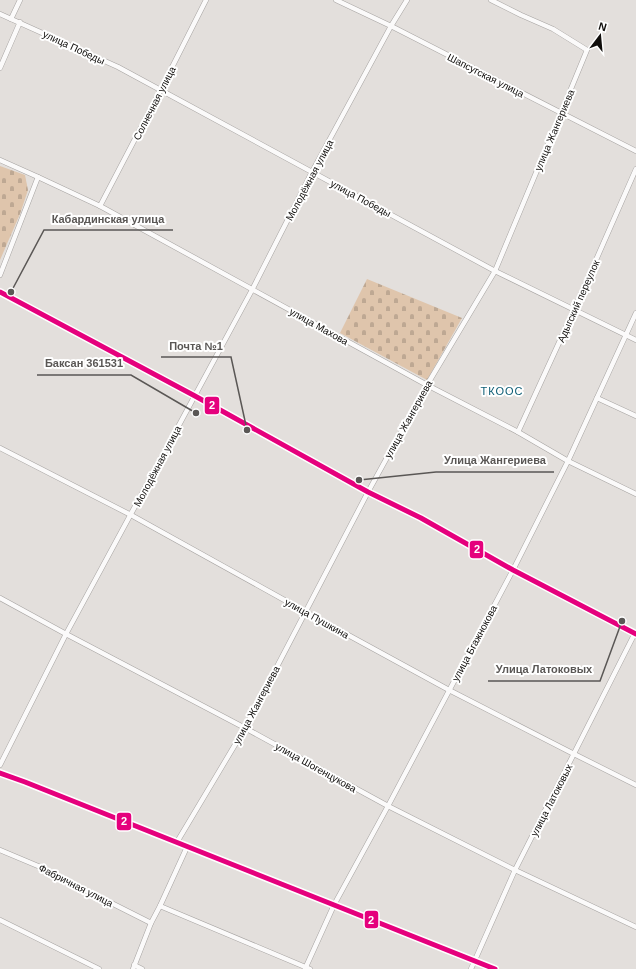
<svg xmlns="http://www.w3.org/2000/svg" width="636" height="969" viewBox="0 0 636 969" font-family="Arial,sans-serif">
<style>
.cemetery{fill:url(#cemetery-stones)}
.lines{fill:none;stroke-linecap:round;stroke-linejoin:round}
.minor-casing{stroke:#a6a3a1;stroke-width:5.5}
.major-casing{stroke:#a6a3a1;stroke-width:6}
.minor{stroke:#fbfafa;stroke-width:4.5}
.major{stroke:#fbfafa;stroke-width:5.5}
.bus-1-casing{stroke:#fff;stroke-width:8}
.bus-1{stroke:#e5007d;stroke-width:5}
.labels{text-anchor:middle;stroke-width:4;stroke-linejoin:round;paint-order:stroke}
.street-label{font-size:10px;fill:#100e0c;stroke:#fff}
.neighbourhood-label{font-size:11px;letter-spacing:1px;fill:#0c5c74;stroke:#fff}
.leader{fill:none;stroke:#5a5755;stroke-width:1.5}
.callout-dot{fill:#5a5755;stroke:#fff;stroke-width:1.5}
.callout-label{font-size:11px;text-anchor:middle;font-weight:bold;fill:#5a5755;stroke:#fff;stroke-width:4;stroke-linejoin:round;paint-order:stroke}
.line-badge{stroke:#fff;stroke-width:1.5}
.badge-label{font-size:11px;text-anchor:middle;font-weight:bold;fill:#fff}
</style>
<defs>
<pattern id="cemetery-stones" width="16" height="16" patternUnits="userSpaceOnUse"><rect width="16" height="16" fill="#dfc5ac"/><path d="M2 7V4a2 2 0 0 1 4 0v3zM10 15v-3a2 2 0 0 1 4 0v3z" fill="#bea893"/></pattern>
</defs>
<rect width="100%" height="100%" fill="#e3dfdc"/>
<g class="cemetery">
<polygon points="0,166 25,175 28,190 20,214 0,260"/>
<polygon points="367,279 462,318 427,380 340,333"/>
</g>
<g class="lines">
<defs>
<g id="minor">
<polyline points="336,0 391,26 636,151"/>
<polyline points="0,14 118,67 495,271 636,340"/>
<polyline points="11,19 20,0"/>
<polyline points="0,68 20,22"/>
<polyline points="0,160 38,177 100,206 427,385 518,432 568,461 636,494"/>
<polyline points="100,206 160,91 206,0"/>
<polyline points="0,275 38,177"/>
<polyline points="597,398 636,416"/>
<polyline points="518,432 574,310 636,169"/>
<polyline points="0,448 131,515 306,612 449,690 574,754 636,785"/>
<polyline points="0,598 66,634 245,728 388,806 515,870 636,927"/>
<polyline points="0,765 66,634 252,290 312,172 391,26 407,0"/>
<polyline points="0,773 25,782 495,969"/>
<polyline points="177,842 245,728 368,492 427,385 495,271 561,113 587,50 553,29 521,15 491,0"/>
<polyline points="0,850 38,866 151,923"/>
<polyline points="160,906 310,969"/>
<polyline points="0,920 99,969"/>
<polyline points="134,965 142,969"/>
<polyline points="133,969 151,923 160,906 187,847"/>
<polyline points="305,969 334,905 388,806 513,570 568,461 636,313"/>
<polyline points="471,969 515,870 635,633"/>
</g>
<polyline id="major" points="0,292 195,396 368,492 421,518 513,570 636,634"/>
</defs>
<use href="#minor" class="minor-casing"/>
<use href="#major" class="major-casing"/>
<use href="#minor" class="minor"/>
<use href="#major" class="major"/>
<defs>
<g id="bus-1">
<polyline points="0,292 195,396 368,492 421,518 513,570 636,634"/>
<polyline points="0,773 25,782 495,969"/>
</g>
</defs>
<use href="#bus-1" class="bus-1-casing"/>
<use href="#bus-1" class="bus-1"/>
</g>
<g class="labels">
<g class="street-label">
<text transform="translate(74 47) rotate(25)" y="4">улица Победы</text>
<text transform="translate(486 75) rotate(27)" y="4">Шапсугская улица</text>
<text transform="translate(154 103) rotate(-63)" y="4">Солнечная улица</text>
<text transform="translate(554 130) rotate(-67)" y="4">улица Жангериева</text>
<text transform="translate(309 180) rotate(-62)" y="4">Молодёжная улица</text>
<text transform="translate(361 198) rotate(28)" y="4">улица Победы</text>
<text transform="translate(578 301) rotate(-66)" y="4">Адыгский переулок</text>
<text transform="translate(319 326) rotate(29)" y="4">улица Махова</text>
<text transform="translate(408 419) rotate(-61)" y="4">улица Жангериева</text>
<text transform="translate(157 466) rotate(-62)" y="4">Молодёжная улица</text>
<text transform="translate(317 618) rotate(29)" y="4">улица Пушкина</text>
<text transform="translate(474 643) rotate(-62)" y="4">улица Бгажнокова</text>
<text transform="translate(256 705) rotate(-62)" y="4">улица Жангериева</text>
<text transform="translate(316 767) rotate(29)" y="4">улица Шогенцукова</text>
<text transform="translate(551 800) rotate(-63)" y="4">улица Латоковых</text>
<text transform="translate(76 885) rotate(27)" y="4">Фабричная улица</text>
</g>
<g class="neighbourhood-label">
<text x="502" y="395">ТКООС</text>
</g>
</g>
<path class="leader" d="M11 292L44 230H173M247 430L231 357H161M196 413L131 375H37M359 480L436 472H554M622 621L600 681H488"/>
<g class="callout-dot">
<circle cx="11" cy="292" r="4"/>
<circle cx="247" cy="430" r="4"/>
<circle cx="196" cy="413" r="4"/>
<circle cx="359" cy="480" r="4"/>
<circle cx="622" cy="621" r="4"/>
</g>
<g class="callout-label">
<text x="108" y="223">Кабардинская улица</text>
<text x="196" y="350">Почта №1</text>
<text x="84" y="367">Баксан 361531</text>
<text x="495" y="464">Улица Жангериева</text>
<text x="544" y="673">Улица Латоковых</text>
</g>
<g class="line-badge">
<rect x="204" y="396" width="16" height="19" rx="4" fill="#e5007d"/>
<rect x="469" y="540" width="15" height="19" rx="4" fill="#e5007d"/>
<rect x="116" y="812" width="16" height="19" rx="4" fill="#e5007d"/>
<rect x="364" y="910" width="15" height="19" rx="4" fill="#e5007d"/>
</g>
<g class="badge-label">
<text x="212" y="409">2</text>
<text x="477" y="553">2</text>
<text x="124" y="825">2</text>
<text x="371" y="924">2</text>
</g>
<g transform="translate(600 36) rotate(16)" stroke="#ffffff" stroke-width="3" paint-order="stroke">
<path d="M0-3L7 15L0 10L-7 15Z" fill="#100e0c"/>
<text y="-6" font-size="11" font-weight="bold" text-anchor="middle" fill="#100e0c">N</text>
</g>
</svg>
